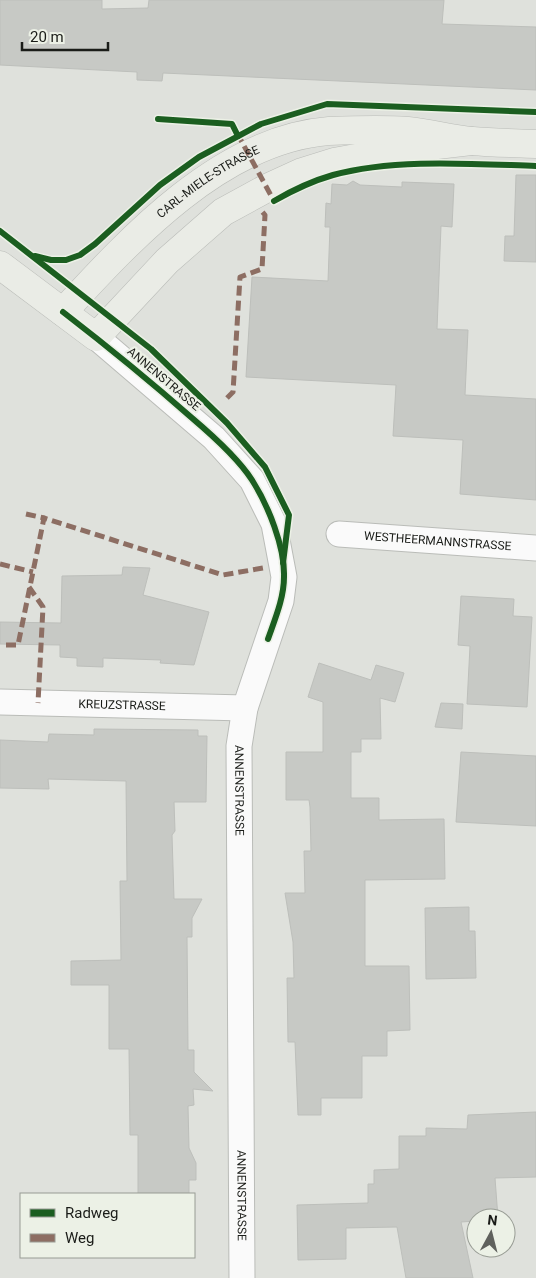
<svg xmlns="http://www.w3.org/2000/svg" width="536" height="1278" viewBox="0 0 536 1278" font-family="Roboto,sans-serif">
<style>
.building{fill:#c7c9c5;stroke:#bdbfbb}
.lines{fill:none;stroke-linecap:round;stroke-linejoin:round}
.street-casing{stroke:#babcb8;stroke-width:27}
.secondary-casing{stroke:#babcb8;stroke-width:29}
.street{stroke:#fafafa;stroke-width:25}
.secondary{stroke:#eaece6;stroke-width:28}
.quiet{stroke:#8d6e63;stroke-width:5;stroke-dasharray:10 5;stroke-linecap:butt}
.cycleway-casing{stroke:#ecf1e6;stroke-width:9}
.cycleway{stroke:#1b5e20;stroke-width:6}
.labels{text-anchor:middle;stroke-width:4.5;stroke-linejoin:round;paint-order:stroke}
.street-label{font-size:12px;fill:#1a1c18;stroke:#ecf1e6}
</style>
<rect width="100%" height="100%" fill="#dfe1dc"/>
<g class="building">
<polygon points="0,0 102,0 102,9 148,8 149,0 444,0 442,24 536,27 536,90 163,73 162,81 137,80 137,72 0,65"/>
<polygon points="516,175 536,175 536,262 504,261 505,236 514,236"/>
<polygon points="353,181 360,185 402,187 402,182 454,184 452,227 441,226 437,329 468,330 465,395 536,399 536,500 460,494 463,440 393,436 396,385 246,377 252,277 328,281 330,227 325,227 326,203 331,204 332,184 347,185"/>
<polygon points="123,567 150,568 143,595 209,612 194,665 160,663 161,660 103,658 103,667 77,666 77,658 60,657 60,645 0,644 0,622 61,623 62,576 122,575"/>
<polygon points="461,596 514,599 513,616 532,617 527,707 467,704 470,646 458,645"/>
<polygon points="319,663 371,680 376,665 404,673 395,702 380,698 381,739 361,739 361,752 351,752 351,798 379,798 379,820 444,819 445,879 365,880 365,966 409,966 410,1030 387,1031 387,1056 362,1056 362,1098 321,1098 321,1115 298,1115 295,1042 288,1042 287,978 294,978 293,942 285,893 305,893 304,851 311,851 310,807 309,800 286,800 286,752 323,752 323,702 308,697"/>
<polygon points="441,703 463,704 462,729 435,727"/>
<polygon points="94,729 198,730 198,736 207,736 206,802 174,802 175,831 172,835 174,899 202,899 192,918 192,937 187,937 188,1050 194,1050 194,1072 213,1091 193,1089 194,1105 188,1106 189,1148 196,1163 196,1180 189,1180 189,1194 138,1194 138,1135 130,1135 129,1049 109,1049 109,985 71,985 71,961 121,960 120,881 127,881 126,781 48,779 49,789 0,788 0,740 48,742 49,734 94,735"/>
<polygon points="461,752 536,756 536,826 456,822"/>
<polygon points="469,907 469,931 475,931 476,978 426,979 425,908"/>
<polygon points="536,1112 536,1177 495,1178 498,1218 476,1218 476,1221 461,1222 473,1278 406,1278 397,1227 346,1228 346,1259 298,1260 297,1205 368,1203 368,1184 374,1184 374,1170 399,1169 399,1136 426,1136 426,1128 467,1129 468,1115"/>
</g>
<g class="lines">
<defs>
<g id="street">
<path id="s1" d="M96,337L214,438L252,480L274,524L284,577L281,601L245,708L239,746L242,1278"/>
<path id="s2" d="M339,534L536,548"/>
<path id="s3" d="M0,702L245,708"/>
</g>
<g id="secondary">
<polyline points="0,265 96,337 167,261 223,212 267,188 302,172 334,162 411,148 471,141"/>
<path id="s4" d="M63,312C131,238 222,139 329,131C355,130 383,129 408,131C430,133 451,139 472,141C493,143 515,143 536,144"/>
</g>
</defs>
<use href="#street" class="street-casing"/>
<use href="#secondary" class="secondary-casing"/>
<use href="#street" class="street"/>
<use href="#secondary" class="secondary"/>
<g class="quiet">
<polyline points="237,133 274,201 276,200"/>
<polyline points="227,398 233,392 240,277 262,269 265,215 260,209"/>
<polyline points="26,514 44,518"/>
<polyline points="0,564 33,572"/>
<polyline points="29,587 43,607 38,703"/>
<polyline points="6,645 18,645 44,518 223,575 263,568"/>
</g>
<defs>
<g id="cycleway">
<polyline points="158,119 232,124 238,136"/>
<path d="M274,201C293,190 312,181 333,175C394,158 474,164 536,166"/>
<polyline points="0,231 151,349 227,423 265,467 289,515 283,563"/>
<polyline points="35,256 51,260 66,260 80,255 95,244 160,185 199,157 261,124 327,104 536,112"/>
<path d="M63,312C107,346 150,381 192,418C212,435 238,458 252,480C268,505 285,547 284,577C284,598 275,619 268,639"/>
</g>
</defs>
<use href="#cycleway" class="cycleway-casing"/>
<use href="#cycleway" class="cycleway"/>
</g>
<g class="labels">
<g class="street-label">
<text dy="4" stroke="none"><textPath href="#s4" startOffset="196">CARL-MIELE-STRASSE</textPath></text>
<text transform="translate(164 379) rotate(40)" y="4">ANNENSTRASSE</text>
<text dy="4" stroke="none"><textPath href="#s2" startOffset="99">WESTHEERMANNSTRASSE</textPath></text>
<text dy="4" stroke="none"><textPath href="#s3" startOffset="122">KREUZSTRASSE</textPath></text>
<text dy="4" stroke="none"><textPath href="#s1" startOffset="535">ANNENSTRASSE</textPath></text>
<text dy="4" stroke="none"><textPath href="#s1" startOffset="940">ANNENSTRASSE</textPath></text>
</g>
</g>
<rect x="20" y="1193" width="175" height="65" fill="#ecf1e6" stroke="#989c94"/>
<rect x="30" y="1209" width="25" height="8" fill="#1b5e20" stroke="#989c94"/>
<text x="65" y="1218" font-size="15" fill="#1a1c18">Radweg</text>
<rect x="30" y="1234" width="25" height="8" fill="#8d6e63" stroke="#989c94"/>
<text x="65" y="1243" font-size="15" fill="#1a1c18">Weg</text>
<g transform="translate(491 1233) rotate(7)"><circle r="24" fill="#ecf1e6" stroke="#989c94"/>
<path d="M0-4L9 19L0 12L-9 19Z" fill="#5f615d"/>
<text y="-8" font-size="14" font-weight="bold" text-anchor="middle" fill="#1a1c18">N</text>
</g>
<path d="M22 42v8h86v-8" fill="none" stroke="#1a1c18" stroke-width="2.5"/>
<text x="30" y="42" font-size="15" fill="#1a1c18" stroke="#ecf1e6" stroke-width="4" paint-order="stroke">20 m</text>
</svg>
